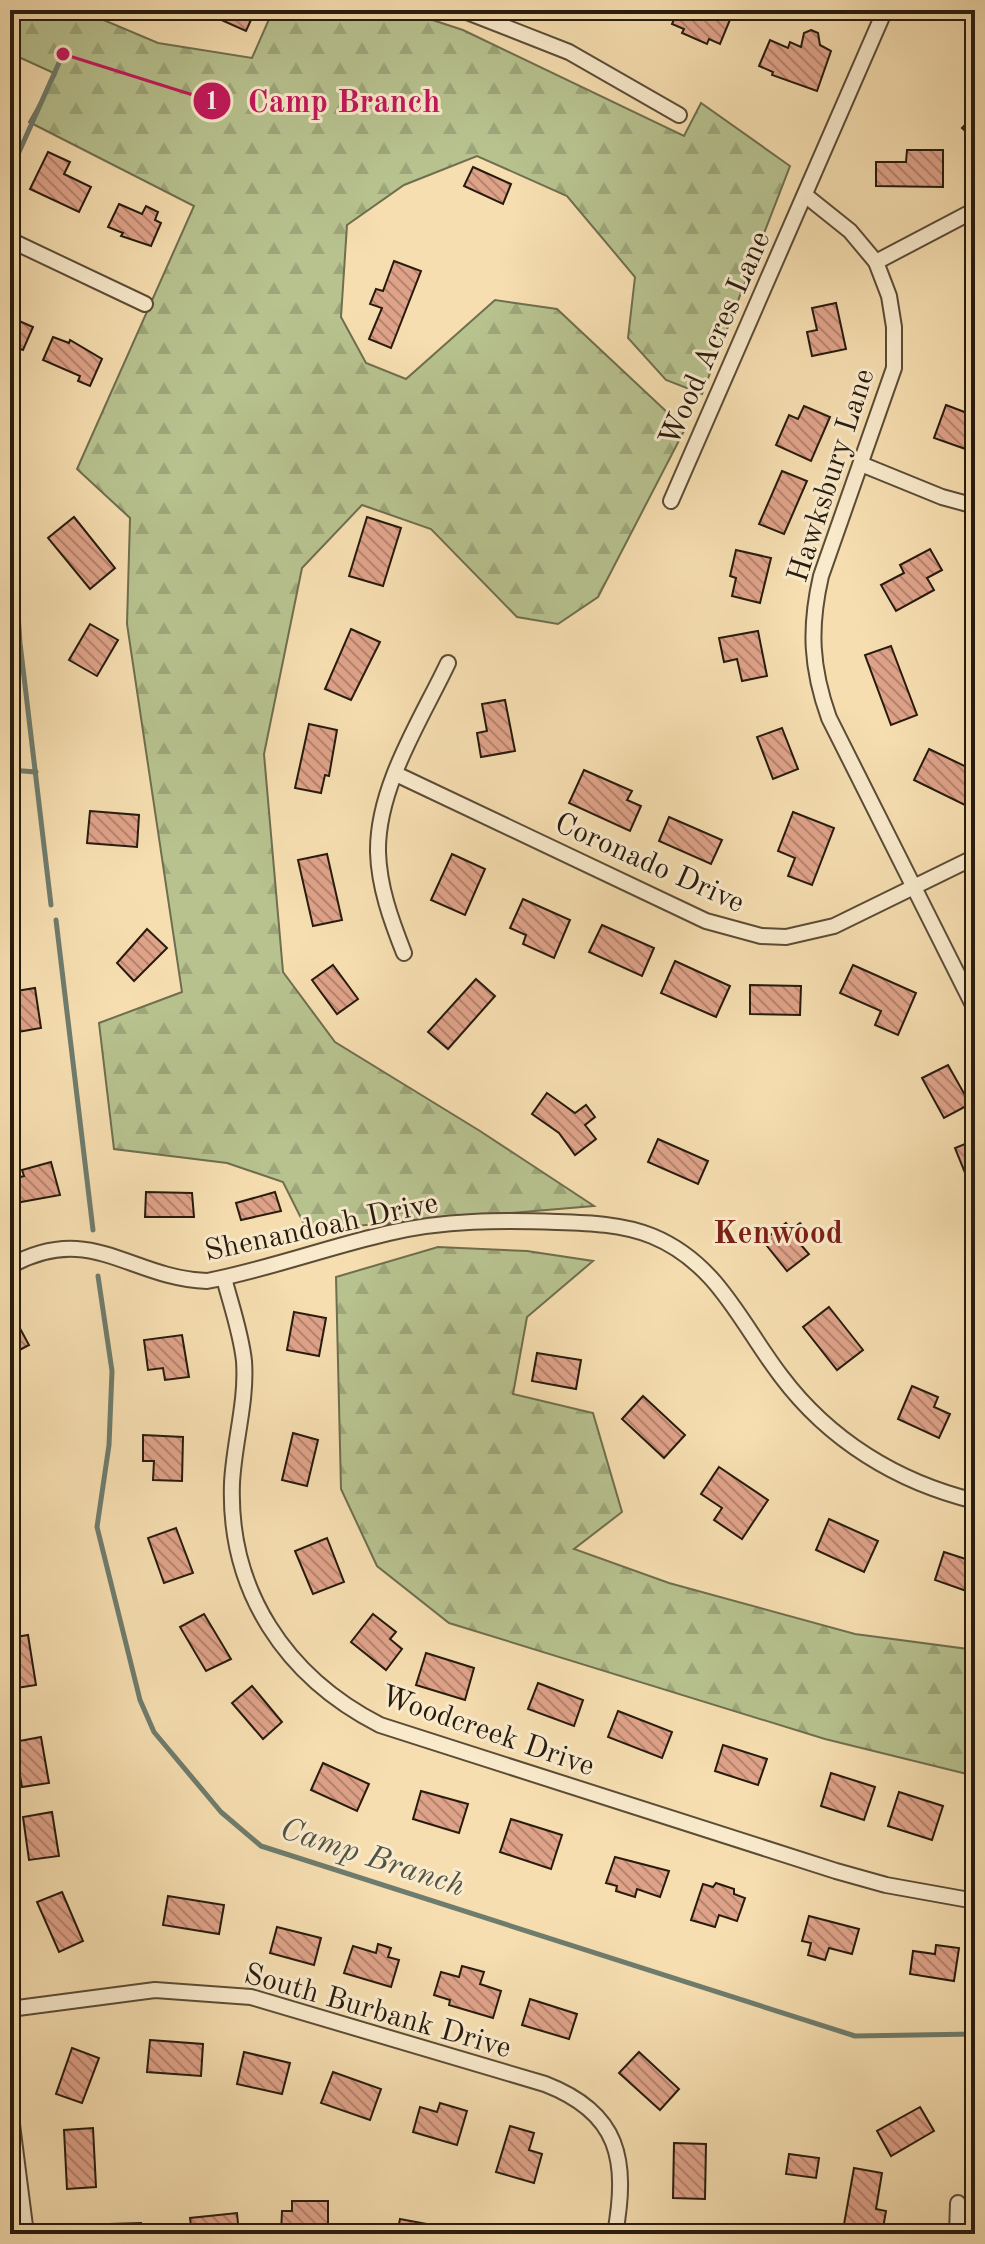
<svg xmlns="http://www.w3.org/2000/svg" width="985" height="2244" viewBox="0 0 985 2244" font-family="'Old Standard TT',serif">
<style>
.forest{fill:url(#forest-firs);stroke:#6f6e4e;stroke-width:2}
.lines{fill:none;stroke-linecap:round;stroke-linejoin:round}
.stream{stroke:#6e7c6d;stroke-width:5}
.building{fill:url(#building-back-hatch);stroke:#271b0e;stroke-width:2}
.minor-casing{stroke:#5b4c36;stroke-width:18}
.minor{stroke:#f9eacc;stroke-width:14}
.labels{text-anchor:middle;stroke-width:6;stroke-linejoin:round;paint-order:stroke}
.street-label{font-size:30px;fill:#271b0e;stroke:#f9eacc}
.neighbourhood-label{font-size:32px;font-weight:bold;fill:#7a1f14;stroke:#f9eacc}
.water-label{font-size:32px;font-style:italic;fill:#505345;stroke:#f9eacc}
.leader{fill:none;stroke:#c2185b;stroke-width:3}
.callout-dot{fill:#c2185b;stroke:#f9eacc;stroke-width:3}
.mark-label{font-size:24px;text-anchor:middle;font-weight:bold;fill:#fff}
.callout-label{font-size:32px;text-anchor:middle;font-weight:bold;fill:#c2185b;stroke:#f9eacc;stroke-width:6;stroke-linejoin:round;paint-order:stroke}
</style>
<defs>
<pattern id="forest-firs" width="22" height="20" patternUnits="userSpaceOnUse" patternTransform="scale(2)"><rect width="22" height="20" fill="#b7c28f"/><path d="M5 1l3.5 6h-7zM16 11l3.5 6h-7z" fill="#9da67a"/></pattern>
<pattern id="building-back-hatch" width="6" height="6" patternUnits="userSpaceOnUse" patternTransform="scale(2)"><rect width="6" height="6" fill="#dfa38a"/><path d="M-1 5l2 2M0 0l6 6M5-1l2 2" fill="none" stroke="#b5846f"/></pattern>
</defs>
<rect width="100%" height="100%" fill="#f6deb0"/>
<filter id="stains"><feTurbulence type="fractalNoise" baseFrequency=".0025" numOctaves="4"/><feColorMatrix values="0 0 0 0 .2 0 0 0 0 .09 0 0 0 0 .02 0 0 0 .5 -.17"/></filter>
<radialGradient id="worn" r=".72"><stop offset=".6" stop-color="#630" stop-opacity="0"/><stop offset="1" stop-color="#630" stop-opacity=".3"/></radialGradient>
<g class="forest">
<polygon points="10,10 80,10 158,43 252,58 273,10 402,10 463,30 684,136 701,103 790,166 702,394 666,380 628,338 635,277 567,196 477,156 404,185 347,225 341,317 366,363 406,379 495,300 557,309 685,429 598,597 558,624 517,617 431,529 362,505 302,568 264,754 283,972 335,1042 480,1131 594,1206 307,1230 283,1182 227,1163 114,1149 99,1023 182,992 127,624 130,518 77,469 194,206 29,122 56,74 10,53"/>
<polygon points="438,1247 527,1251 593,1261 527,1317 513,1394 593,1413 622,1512 574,1549 669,1583 855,1634 975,1650 975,1776 825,1739 449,1623 377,1566 341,1489 336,1277"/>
</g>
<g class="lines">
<g class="stream">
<polyline points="10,172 63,54"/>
<polyline points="10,543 14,556 20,643 51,905"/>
<polyline points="10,770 36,772"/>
<polyline points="56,920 93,1230"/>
<polyline points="98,1276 112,1371 109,1445 97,1527 140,1700 154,1732 221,1812 261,1846 855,2036 975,2034"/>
</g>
</g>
<g class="building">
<polygon points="199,10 253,10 255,11 246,31"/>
<polygon points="606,10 627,10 624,18"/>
<polygon points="678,10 734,10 720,44 709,39 707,44 682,33 684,29 672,24"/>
<polygon points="811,30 818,33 820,45 831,51 817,91 772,75 773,72 759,66 770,40 788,48 790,42 801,47 804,33"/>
<polygon points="975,115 975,140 962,128"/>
<polygon points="907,150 943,150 943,187 876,186 876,162 906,162"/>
<polygon points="48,152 70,162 64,174 91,187 79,212 30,189"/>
<polygon points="473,167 511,184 503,204 464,186"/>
<polygon points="119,204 142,214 146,206 158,212 155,220 161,223 151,246 121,236 123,233 108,227"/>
<polygon points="394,261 421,271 391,348 369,339 382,308 370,304 376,289 383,291"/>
<polygon points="836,303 846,349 812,356 807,332 817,330 812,308"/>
<polygon points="975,314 975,334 966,328"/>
<polygon points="10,317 33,327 23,350 10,345"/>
<polygon points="53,337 69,343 70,340 102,359 90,386 78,381 80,376 43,360"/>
<polygon points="946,405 975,416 974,452 934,438"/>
<polygon points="804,406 830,417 811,461 776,445 789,415 798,419"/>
<polygon points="782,471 807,481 784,534 759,524"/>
<polygon points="74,517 115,568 90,589 48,538"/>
<polygon points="367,517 401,528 383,586 349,576"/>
<polygon points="930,549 942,570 927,578 934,590 896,611 881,585 904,573 900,565"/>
<polygon points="736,550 771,558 760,603 732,596 736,578 730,576"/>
<polygon points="90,624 118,640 97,676 69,660"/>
<polygon points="351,629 380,642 351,700 325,689"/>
<polygon points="758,631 767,676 742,681 737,659 724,662 719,638"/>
<polygon points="891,646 917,715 891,725 865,655"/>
<polygon points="505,700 515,751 481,757 477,733 487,731 482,704"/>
<polygon points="309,724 337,730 329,776 325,775 321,793 295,788"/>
<polygon points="782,728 798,769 773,779 757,737"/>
<polygon points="929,749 975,771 973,809 914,780"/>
<polygon points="584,770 632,791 627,800 641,806 630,831 569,803"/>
<polygon points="90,811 139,815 137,847 87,843"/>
<polygon points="793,812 834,828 812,885 788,876 795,858 778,851"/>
<polygon points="669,817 722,840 711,864 659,841"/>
<polygon points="327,854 342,920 313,926 298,860"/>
<polygon points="452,854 485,869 465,915 431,900"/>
<polygon points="523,899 570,920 554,958 523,944 526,935 510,928"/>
<polygon points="602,925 654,948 642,976 589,952"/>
<polygon points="147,929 167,948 134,981 117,963"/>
<polygon points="675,961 730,986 716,1017 661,993"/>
<polygon points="333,965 358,999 337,1014 312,980"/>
<polygon points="853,965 916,993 898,1035 875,1025 881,1011 840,993"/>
<polygon points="476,979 495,996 448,1049 428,1032"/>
<polygon points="750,985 801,986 800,1015 750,1014"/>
<polygon points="35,988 41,1028 12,1033 10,992"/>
<polygon points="948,1065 970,1104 944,1118 922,1078"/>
<polygon points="547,1093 575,1113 586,1105 595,1117 585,1125 596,1139 575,1155 559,1133 532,1114"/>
<polygon points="658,1139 708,1161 698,1184 648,1162"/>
<polygon points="975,1140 975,1195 974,1195 955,1148"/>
<polygon points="51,1162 60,1195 10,1204 10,1180 24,1176 22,1170"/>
<polygon points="146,1192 192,1193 194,1217 145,1217"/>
<polygon points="275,1192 281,1211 241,1220 236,1203"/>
<polygon points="786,1223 791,1230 800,1223 812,1236 801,1245 809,1254 787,1271 763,1241"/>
<polygon points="829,1307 863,1350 837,1370 803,1327"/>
<polygon points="294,1312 326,1318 319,1356 287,1350"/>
<polygon points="16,1321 29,1345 10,1355 10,1324"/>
<polygon points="182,1335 189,1377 165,1380 163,1368 148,1370 144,1340"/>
<polygon points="537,1353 581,1360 576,1389 532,1381"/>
<polygon points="912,1386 938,1397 934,1407 950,1414 939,1438 898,1419"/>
<polygon points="643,1396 685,1435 664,1458 622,1419"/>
<polygon points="293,1433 318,1440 307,1486 282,1480"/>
<polygon points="143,1435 183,1437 182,1481 153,1480 154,1461 143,1461"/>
<polygon points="719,1467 768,1500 742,1539 714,1520 722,1508 701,1494"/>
<polygon points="829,1519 878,1541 864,1572 816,1550"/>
<polygon points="176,1528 193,1573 164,1583 148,1538"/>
<polygon points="327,1538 344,1582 313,1594 295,1551"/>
<polygon points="944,1552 975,1562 975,1594 935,1580"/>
<polygon points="204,1614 231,1659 206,1671 180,1627"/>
<polygon points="373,1614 396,1632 390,1639 402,1649 386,1670 351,1642"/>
<polygon points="28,1635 36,1685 10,1689 10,1638"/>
<polygon points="426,1653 474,1668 465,1700 416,1685"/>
<polygon points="538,1683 583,1700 574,1726 528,1709"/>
<polygon points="252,1686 282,1722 263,1739 232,1703"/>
<polygon points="618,1711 672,1732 662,1758 608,1737"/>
<polygon points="41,1737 49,1783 22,1787 14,1742"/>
<polygon points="723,1745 767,1759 758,1785 715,1771"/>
<polygon points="323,1763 369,1784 357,1811 311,1790"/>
<polygon points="831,1773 875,1787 864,1820 821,1806"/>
<polygon points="421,1791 468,1804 459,1833 413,1819"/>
<polygon points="899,1792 943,1806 932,1840 888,1826"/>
<polygon points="52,1812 59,1856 29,1860 23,1817"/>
<polygon points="511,1819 562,1835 551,1869 500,1852"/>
<polygon points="615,1857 669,1871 660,1897 637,1889 635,1897 616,1891 617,1886 606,1883"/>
<polygon points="716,1883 734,1889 734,1894 745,1898 737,1921 719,1915 715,1927 691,1920 703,1884 713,1887"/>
<polygon points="62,1892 83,1941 59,1952 37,1902"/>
<polygon points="168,1896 224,1905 219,1934 163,1925"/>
<polygon points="809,1916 859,1929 852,1954 829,1948 825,1960 808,1955 811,1943 802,1941"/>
<polygon points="277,1927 321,1938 314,1965 270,1953"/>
<polygon points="378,1944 391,1948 388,1957 399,1960 391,1987 344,1973 353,1946 376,1953"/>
<polygon points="936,1945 959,1948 954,1981 910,1974 913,1951 935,1954"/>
<polygon points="462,1966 484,1972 480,1984 501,1991 493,2018 449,2005 450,2000 434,1995 441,1972 459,1977"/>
<polygon points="530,1999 577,2014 569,2039 522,2025"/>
<polygon points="150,2040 203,2044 201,2076 147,2072"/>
<polygon points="72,2048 99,2058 82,2103 56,2094"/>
<polygon points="244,2052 290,2063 282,2094 237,2084"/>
<polygon points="639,2052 679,2089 660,2110 619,2073"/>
<polygon points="333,2072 381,2089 370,2120 321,2103"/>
<polygon points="440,2103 467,2111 457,2145 413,2132 420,2107 437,2112"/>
<polygon points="920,2107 934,2131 891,2156 877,2131"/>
<polygon points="975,2113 975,2131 968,2127"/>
<polygon points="510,2126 534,2133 529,2150 542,2154 534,2183 496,2172"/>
<polygon points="93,2128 96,2187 67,2189 64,2130"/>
<polygon points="674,2143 706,2144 705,2199 673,2198"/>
<polygon points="789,2154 819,2158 816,2178 786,2174"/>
<polygon points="854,2168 882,2173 876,2209 886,2211 882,2234 843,2230"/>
<polygon points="292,2201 328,2201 328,2234 281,2234 282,2211 292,2211"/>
<polygon points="237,2213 239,2234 192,2234 190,2218"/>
<polygon points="400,2219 443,2227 442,2234 397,2234"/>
<polygon points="141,2223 141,2234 76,2234 76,2225"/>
</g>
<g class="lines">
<defs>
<g id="minor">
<polyline points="462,10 569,52 679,115"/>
<path d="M805,195L850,231L876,262L889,296L894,327V368L821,576C809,628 811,668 829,718L975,1009"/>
<polyline points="10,240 145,304"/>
<polyline points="876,262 975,210"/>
<polyline points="861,464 942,497 975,506"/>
<polyline points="671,501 885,10"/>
<polyline points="396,774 706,921 761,936 786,937 834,926 975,857"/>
<path d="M404,953C391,920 379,887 378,852C377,787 421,720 448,663"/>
<path d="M10,1266C91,1221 129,1278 207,1281C269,1269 328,1247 389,1233C444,1220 501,1220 557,1222C589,1223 622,1224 652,1236C718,1263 741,1324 781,1376C829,1440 897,1482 975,1501"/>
<path d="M224,1278C231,1305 241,1333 244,1361C247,1402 234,1442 232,1483C228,1591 286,1677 380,1725L836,1871L886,1885L975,1901"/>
<path d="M10,2009L155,1990L251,1997L545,2084C620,2113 628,2160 615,2234"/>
<polyline points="10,2109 26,2234"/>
<polyline points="957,2234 958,2203"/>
</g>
</defs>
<use href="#minor" class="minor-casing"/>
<use href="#minor" class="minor"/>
</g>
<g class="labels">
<g class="street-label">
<text transform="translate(714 338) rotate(-66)" y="10">Wood Acres Lane</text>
<text transform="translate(830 475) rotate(-72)" y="10">Hawksbury Lane</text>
<text transform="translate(650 862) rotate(24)" y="10">Coronado Drive</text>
<text transform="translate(321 1226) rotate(-12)" y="10">Shenandoah Drive</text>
<text transform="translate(488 1730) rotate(19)" y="10">Woodcreek Drive</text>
<text transform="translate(378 2010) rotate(16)" y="10">South Burbank Drive</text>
</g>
<g class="neighbourhood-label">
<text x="778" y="1243">Kenwood</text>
</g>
<g class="water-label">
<text transform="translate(373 1856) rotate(18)" y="11">Camp Branch</text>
</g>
</g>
<path class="leader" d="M63 54L212 101"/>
<g class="callout-dot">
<circle cx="63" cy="54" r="8"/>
<circle cx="212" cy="101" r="20"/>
</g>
<g class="mark-label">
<text x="212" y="109">1</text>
</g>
<g class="callout-label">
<text x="344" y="112">Camp Branch</text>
</g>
<rect width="985" height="2244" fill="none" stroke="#f6deb0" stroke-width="40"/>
<rect x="12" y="12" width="961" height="2220" fill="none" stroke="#271b0e" stroke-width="4"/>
<rect x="20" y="20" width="945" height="2204" fill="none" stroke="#271b0e" stroke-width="2"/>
<rect width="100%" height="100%" filter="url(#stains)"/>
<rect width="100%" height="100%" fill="url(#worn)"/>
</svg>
